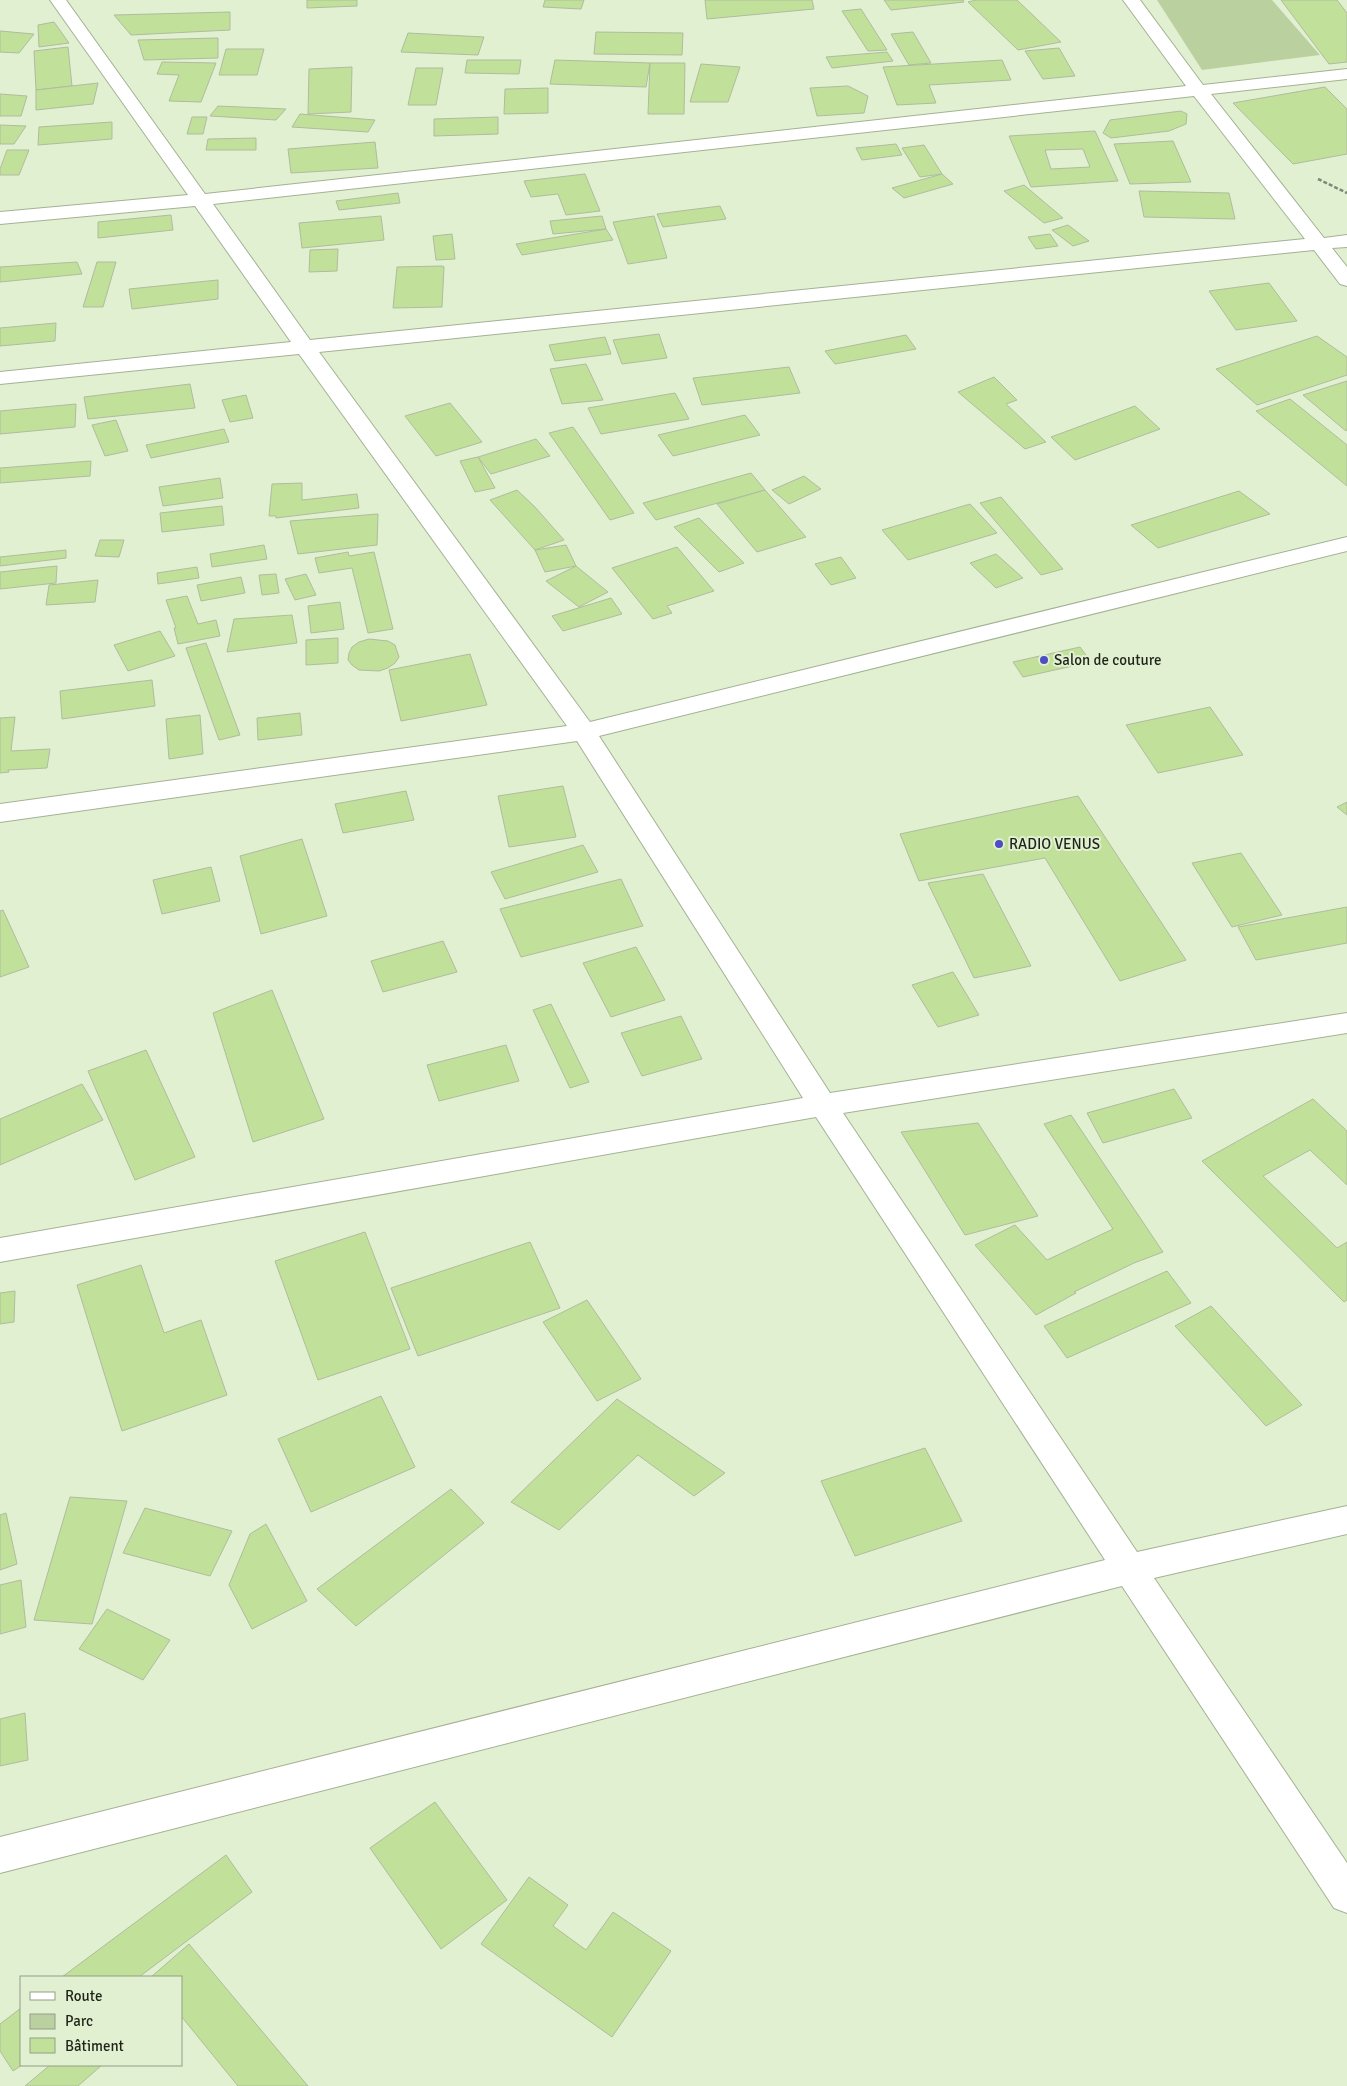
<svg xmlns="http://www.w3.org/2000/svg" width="1347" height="2086" viewBox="0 0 1347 2086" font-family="Signika,sans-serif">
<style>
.green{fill:#bad09e}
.building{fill:#c1e099;stroke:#afbc9f;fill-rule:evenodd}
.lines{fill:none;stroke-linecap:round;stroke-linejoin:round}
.minor-casing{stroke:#a4b194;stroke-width:2}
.path{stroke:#7f8874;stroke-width:2.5;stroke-dasharray:4 2;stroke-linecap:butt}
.minor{fill:#fff;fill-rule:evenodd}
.poi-dot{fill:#4d4dc4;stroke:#e2f0d2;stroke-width:2}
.labels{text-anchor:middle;stroke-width:4;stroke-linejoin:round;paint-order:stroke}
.poi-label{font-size:15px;fill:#1f2419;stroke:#e2f0d2;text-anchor:start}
</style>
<rect width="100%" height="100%" fill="#e2f0d2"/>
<polygon class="green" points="1157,0 1272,0 1320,55 1202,70"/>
<g class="building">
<polygon points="307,0 357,0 357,6 307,8"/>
<polygon points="545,0 584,0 581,9 543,7"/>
<polygon points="705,0 812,0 814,9 707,19"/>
<polygon points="884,0 963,0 964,2 891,10"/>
<polygon points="976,0 1017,0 1061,42 1018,50 968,2"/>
<polygon points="1281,0 1337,0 1347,13 1347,62 1329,64"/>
<polygon points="861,9 887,50 868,51 842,11"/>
<polygon points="230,12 230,30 131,35 114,15"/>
<polygon points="54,22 69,43 39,47 38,25"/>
<polygon points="0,31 34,34 19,53 0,52"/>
<polygon points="596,32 683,33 682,55 594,54"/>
<polygon points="913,32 931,63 909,65 891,34"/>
<polygon points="408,33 484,37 478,55 401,52"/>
<polygon points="218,38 218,58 144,60 138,40"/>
<polygon points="68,47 72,86 36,90 34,51"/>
<polygon points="1059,48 1075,76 1043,79 1025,51"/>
<polygon points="226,49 264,49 257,75 219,75"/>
<polygon points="887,52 893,61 832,68 826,57"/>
<polygon points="467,60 521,60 519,74 465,73"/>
<polygon points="555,60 650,63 646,87 550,84"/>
<polygon points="1002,60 1011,80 929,85 936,103 897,105 883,67"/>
<polygon points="162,62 216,63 201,102 169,101 179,75 157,74"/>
<polygon points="650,63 685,63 684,114 648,114"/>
<polygon points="701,64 740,67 728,102 690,102"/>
<polygon points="352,67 351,112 308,114 309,69"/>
<polygon points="416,68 443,68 436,105 408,105"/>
<polygon points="98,83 93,104 36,110 36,90"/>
<polygon points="848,86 868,96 864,113 817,116 810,88"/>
<polygon points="1325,87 1347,109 1347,154 1293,164 1233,103"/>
<polygon points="548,88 548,113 504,114 505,89"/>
<polygon points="0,94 27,96 21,116 0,116"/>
<polygon points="218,106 286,109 276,120 210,116"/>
<polygon points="1181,111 1187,114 1186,124 1169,131 1111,138 1103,133 1110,120"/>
<polygon points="300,114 375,120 368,132 292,127"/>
<polygon points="192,117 207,117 203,134 187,134"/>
<polygon points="498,117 498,134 434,136 434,119"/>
<polygon points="112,122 112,139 38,145 39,127"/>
<polygon points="0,125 26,126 14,144 0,144"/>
<path d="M1095,131L1118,181L1031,187L1009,136ZM1083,149L1090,167L1051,169L1045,150Z"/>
<polygon points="256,138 256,150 206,150 208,139"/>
<polygon points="1173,141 1191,182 1130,184 1114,144"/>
<polygon points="375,142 378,168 291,173 288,149"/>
<polygon points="896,144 902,155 862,160 856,148"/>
<polygon points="924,145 942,174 920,177 902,148"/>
<polygon points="7,150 29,150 19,175 0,175 0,169"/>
<polygon points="585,174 600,211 566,215 558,194 531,197 524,181"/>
<polygon points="942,174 953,184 904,198 892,188"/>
<polygon points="1024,185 1063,218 1044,223 1004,191"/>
<polygon points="1139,191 1229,193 1235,219 1144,217"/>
<polygon points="398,193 400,203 339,210 336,201"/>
<polygon points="720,206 726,219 663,227 657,214"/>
<polygon points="171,215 173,230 98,238 98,222"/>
<polygon points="381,216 384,240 302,248 299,223"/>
<polygon points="602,216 606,229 553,234 550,221"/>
<polygon points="654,216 667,258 628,264 613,222"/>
<polygon points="1068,225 1089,241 1073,246 1052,230"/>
<polygon points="606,229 613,240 522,255 516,244"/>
<polygon points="452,234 455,259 436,260 433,236"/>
<polygon points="1050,234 1058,246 1036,249 1028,237"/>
<polygon points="338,249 337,271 309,272 310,250"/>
<polygon points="77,262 82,274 0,282 0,267"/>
<polygon points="97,262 116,262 103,307 83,307"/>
<polygon points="443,266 444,267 442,307 393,308 397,267"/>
<polygon points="218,280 218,299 132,309 129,289"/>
<polygon points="1269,283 1297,321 1236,330 1209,291"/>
<polygon points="56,323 55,341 0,346 0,328"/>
<polygon points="659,334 667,358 622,364 613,340"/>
<polygon points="906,335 916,349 835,364 825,351"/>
<polygon points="1317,336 1347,357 1347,375 1257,405 1216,369"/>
<polygon points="605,337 611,354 555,361 549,345"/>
<polygon points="586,364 603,400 562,404 550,369"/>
<polygon points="789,367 800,393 702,405 693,378"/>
<polygon points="994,377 1017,400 1006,404 1046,442 1025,449 958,392"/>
<polygon points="1347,381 1347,430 1346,431 1303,395"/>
<polygon points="190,384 195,408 88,419 84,397"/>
<polygon points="675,393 689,419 601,434 588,408"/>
<polygon points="246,395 253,418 230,422 222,400"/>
<polygon points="1290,399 1347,445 1347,486 1256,411"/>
<polygon points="450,403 482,442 436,456 405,416"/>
<polygon points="76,404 75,427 0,434 0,411"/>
<polygon points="1135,406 1160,429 1075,460 1051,437"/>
<polygon points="745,415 760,435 673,456 658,435"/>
<polygon points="116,420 128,451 105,456 92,425"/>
<polygon points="573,427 634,513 610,520 549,433"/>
<polygon points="224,429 229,442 151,458 146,445"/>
<polygon points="536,439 550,456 491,474 478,457"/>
<polygon points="478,457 495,488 475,492 460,461"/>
<polygon points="91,461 90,476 0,483 0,468"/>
<polygon points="751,473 765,490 656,520 643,503"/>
<polygon points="804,476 821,489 789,504 772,490"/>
<polygon points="220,478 223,498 163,506 159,487"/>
<polygon points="302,483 302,500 357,494 359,508 276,518 276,516 269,516 272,484"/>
<polygon points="517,490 535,507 564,540 535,550 490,500"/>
<polygon points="765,490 806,537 757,552 717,504"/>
<polygon points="1239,491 1270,514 1158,548 1131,525"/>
<polygon points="1001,497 1063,569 1041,575 980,503"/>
<polygon points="970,504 997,533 908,560 882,530"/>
<polygon points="222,506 224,525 162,532 160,513"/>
<polygon points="378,514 377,545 298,554 290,521"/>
<polygon points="699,518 744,563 719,572 674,527"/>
<polygon points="100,540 124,540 119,557 95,556"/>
<polygon points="264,545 267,559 212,567 210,554"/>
<polygon points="566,545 576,566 545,572 535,550"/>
<polygon points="677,547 714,591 667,606 672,613 653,619 612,568"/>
<polygon points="66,550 66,558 0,566 0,557"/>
<polygon points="348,552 349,556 374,552 393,629 368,633 352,568 319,573 315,558"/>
<polygon points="996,554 1023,578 996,588 970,563"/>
<polygon points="841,557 856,578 831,585 815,564"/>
<polygon points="57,566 56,583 0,589 0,572"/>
<polygon points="576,566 608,592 579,607 546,581"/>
<polygon points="197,567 199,578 158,584 157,573"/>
<polygon points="276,574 279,593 262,595 259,575"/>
<polygon points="306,574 316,595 295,600 285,579"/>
<polygon points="241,577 245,593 201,601 197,585"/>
<polygon points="98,580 95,602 46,605 49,585"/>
<polygon points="187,596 198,624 216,620 220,636 178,644 174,628 176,628 166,600"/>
<polygon points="611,598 622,614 563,631 552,616"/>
<polygon points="340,602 344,629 311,633 308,606"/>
<polygon points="292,615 297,643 227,652 234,619"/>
<polygon points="160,631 175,656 128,671 114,645"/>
<polygon points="338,638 338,663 306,665 306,640"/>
<polygon points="369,639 388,641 395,645 399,657 395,663 388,668 379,671 359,670 352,665 348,660 349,653 352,647 359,642"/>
<polygon points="206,643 240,735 219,740 186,648"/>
<polygon points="1080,647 1091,662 1023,677 1013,662"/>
<polygon points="470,654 487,705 401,721 389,670"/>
<polygon points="152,680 155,706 62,719 60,691"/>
<polygon points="1210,707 1243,755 1158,773 1126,725"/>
<polygon points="300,713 302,735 258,740 257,718"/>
<polygon points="200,715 203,754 169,759 166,719"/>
<polygon points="15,717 11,751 50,749 47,768 8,770 9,772 0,773 0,718"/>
<polygon points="563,786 576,837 509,847 498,796"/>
<polygon points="406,791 414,820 343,833 335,804"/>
<polygon points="1078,796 1186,960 1120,981 1045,858 919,881 900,834"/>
<polygon points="1347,802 1347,815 1337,807"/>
<polygon points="302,839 327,916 261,934 240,856"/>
<polygon points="583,845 598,872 505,899 491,872"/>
<polygon points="1241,853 1282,915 1232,927 1192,863"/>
<polygon points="211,867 220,901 162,914 153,880"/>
<polygon points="983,874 1031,966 974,978 928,883"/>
<polygon points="621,879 643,926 521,957 500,909"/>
<polygon points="1347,907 1347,943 1256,960 1238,927"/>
<polygon points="3,910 29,967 0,977 0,911"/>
<polygon points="443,941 457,972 383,992 371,961"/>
<polygon points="636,947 665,1000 611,1017 583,963"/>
<polygon points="953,972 979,1015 938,1027 912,985"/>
<polygon points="272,990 324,1119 253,1142 213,1013"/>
<polygon points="551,1004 589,1082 570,1088 533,1010"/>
<polygon points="681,1016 702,1059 642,1076 621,1033"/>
<polygon points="506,1045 519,1081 439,1101 427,1065"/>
<polygon points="146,1050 195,1157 135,1180 88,1071"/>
<polygon points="82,1084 103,1120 0,1165 0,1119"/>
<polygon points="1174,1089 1192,1118 1103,1143 1087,1113"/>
<polygon points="1313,1099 1347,1131 1347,1185 1310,1150 1263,1176 1337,1248 1347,1242 1347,1300 1344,1302 1202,1161"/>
<polygon points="1071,1115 1163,1252 1134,1263 1074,1292 1076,1293 1036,1315 975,1245 1015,1225 1047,1260 1113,1229 1044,1124"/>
<polygon points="978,1123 1038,1216 965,1235 901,1132"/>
<polygon points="365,1232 410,1349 318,1380 275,1261"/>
<polygon points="530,1242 560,1308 418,1356 391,1288"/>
<polygon points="141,1265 164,1333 201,1320 227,1395 122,1431 77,1285"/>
<polygon points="1167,1271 1191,1303 1067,1358 1044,1326"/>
<polygon points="15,1291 14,1322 0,1324 0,1293"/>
<polygon points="587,1300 641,1379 597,1401 543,1322"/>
<polygon points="1211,1306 1302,1405 1266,1426 1175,1326"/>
<polygon points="381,1396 415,1467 311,1512 278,1439"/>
<polygon points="617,1399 725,1473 694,1496 638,1455 559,1530 511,1502"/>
<polygon points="925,1448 962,1521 855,1556 821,1481"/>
<polygon points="451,1489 484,1523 356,1626 317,1589"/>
<polygon points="70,1497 127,1501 92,1624 34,1620"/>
<polygon points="145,1508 232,1531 210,1576 123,1553"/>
<polygon points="6,1513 17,1564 0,1570 0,1515"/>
<polygon points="266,1524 307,1601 252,1629 229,1585 250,1534"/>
<polygon points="21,1580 26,1627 0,1634 0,1585"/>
<polygon points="107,1609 170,1640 143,1680 79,1649"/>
<polygon points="25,1713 28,1760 0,1766 0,1719"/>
<polygon points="435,1802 507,1900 441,1949 370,1848"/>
<polygon points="226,1855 252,1892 139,1977 62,1977"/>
<polygon points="529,1877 568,1905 553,1926 586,1950 613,1912 671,1951 612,2037 481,1944"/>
<polygon points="189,1944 308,2086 238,2086 181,2016 181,1977 151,1977"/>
<polygon points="21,2008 22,2065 13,2071 0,2051 0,2024"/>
<polygon points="50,2065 102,2065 78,2086 25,2086"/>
</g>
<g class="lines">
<defs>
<path id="minor" d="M50,0H66L205,194L1186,86L1123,0H1140L1203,85L1347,69V79L1211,94L1324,238L1347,235V247L1332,248L1347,267V286L1340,284L1314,250L319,352L590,722L1347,537V551L599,736L830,1093L1347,1013V1033L843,1113L1137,1552L1347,1506V1534L1154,1578L1347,1863V1913L1334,1908L1122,1586L0,1873V1837L1105,1560L816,1117L0,1262V1238L803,1098L577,741L0,822V804L567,726L299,354L0,384V372L291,342L195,206L0,224V212L188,195ZM1194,96L1305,239L310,340L213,204Z"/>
</defs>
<use href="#minor" class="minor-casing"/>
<polyline class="path" points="1318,179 1347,193"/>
<use href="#minor" class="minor"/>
</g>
<g class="poi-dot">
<circle cx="1044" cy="660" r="5"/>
<circle cx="999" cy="844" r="5"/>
</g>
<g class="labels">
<g class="poi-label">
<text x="1054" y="665">Salon de couture</text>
<text x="1009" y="849">RADIO VENUS</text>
</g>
</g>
<rect x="20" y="1976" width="162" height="90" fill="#e2f0d2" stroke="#949e88"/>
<rect x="30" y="1992" width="25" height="8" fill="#ffffff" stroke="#949e88"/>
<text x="65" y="2001" font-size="15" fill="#1f2419">Route</text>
<rect x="30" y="2014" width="25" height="15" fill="#bad09e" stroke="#949e88"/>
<text x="65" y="2026" font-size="15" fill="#1f2419">Parc</text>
<rect x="30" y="2038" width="25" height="15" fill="#c1e099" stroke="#949e88"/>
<text x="65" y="2051" font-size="15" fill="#1f2419">Bâtiment</text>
</svg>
